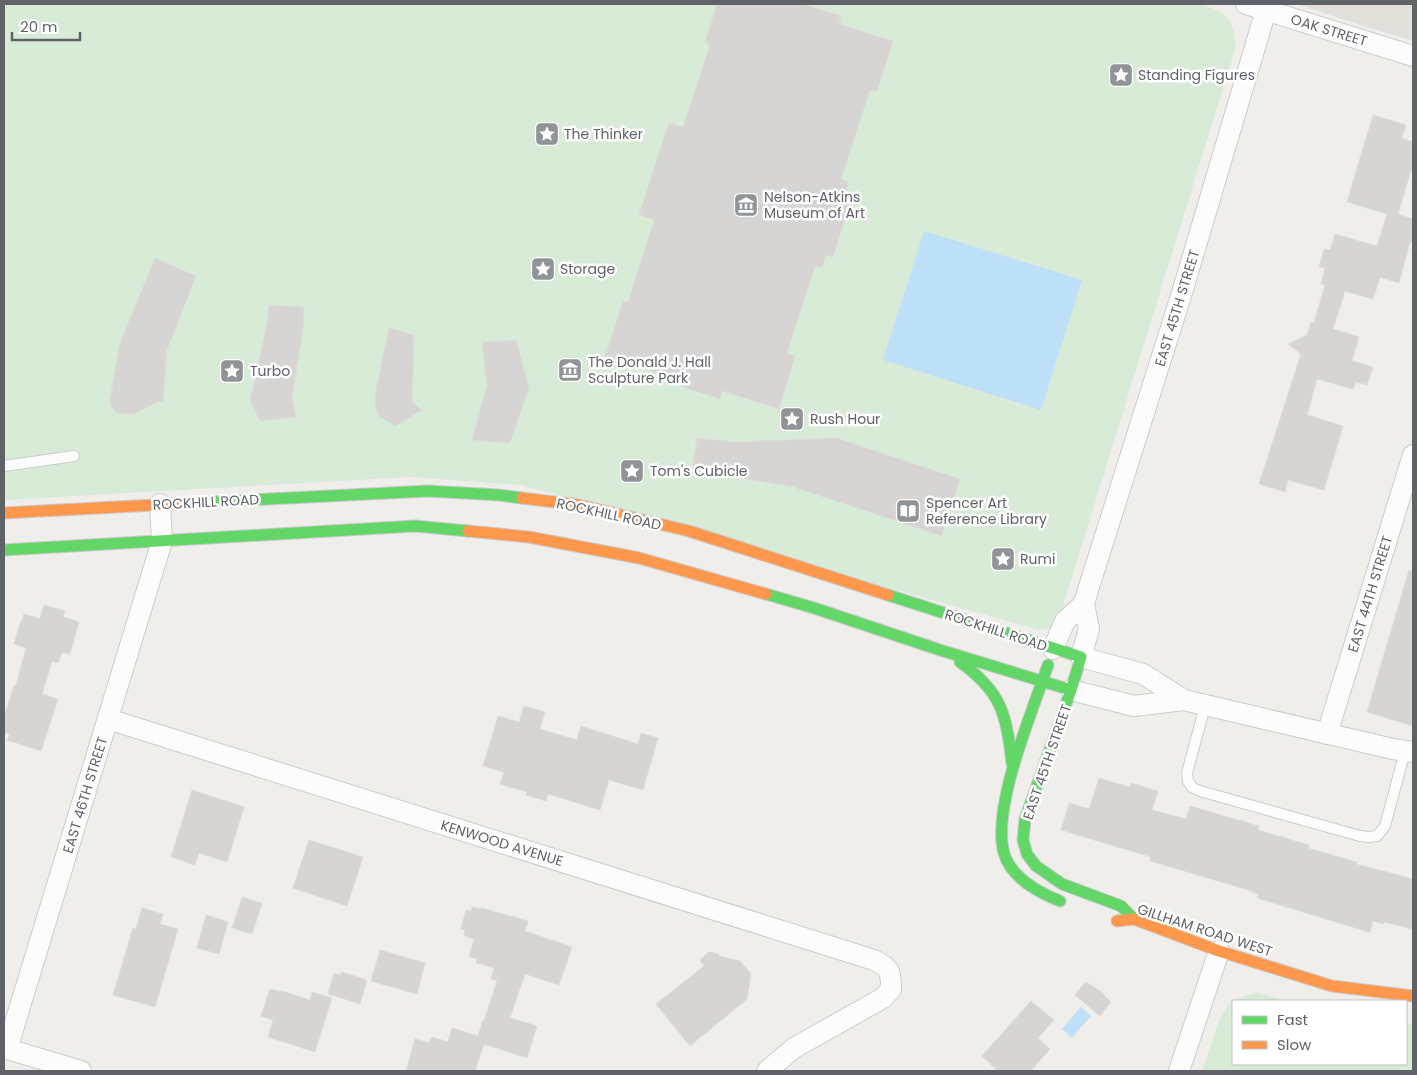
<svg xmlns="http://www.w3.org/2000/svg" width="1417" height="1075" viewBox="0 0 1417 1075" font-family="Poppins,sans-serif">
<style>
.education{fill:#e2e0da}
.green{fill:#d8ebd6}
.water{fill:#bfe0f9}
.building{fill:#d6d5d3;stroke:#deddd9}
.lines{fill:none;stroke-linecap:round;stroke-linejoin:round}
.lane-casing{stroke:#cbcccc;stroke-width:12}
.street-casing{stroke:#cbcccc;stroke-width:22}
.fast-casing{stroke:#cacacb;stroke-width:13}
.slow-casing{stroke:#cacacb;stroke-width:13}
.lane{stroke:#fdfcfc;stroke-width:10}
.street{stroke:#fdfcfc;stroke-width:20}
.fast{stroke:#63d668;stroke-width:11}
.slow{stroke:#ff974d;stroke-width:11}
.labels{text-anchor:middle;stroke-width:5;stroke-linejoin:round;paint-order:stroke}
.street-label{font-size:14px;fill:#5f6368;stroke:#fff}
.poi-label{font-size:14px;fill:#5f6368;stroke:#fff;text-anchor:start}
</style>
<rect width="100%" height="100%" fill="#efeeea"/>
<polygon class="education" points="1296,4 1413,4 1413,41 1360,25"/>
<g class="green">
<path d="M4,4H1200C1226,12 1234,18 1236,46L1059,619C1053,627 1049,630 1039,630L521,485L410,477L4,500Z"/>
<polygon points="1257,993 1289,1001 1233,1001 1233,1064 1406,1064 1406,1024 1413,1024 1413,1071 1202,1071 1220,1018 1232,1000"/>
</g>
<g class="water">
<polygon points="924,231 1082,280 1041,410 883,360"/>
<polygon points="1081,1007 1091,1016 1072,1038 1062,1029"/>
</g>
<g class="building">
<polygon points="717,4 803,4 841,16 839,24 893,41 877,92 870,90 841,179 849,182 844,195 852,198 833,257 826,255 822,268 815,266 787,353 795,356 779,409 722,391 720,399 661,380 663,375 605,357 623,301 628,302 654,220 639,215 665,134 669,123 683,127 710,45 705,42"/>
<polygon points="1373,115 1406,125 1402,138 1413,142 1413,164 1398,214 1413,219 1413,243 1410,242 1399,283 1380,277 1373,299 1345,291 1333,329 1359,337 1352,361 1373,367 1367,385 1356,382 1353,389 1317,379 1307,415 1343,426 1324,490 1288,480 1285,492 1259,484 1301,354 1288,344 1307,335 1311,322 1314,323 1325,285 1321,284 1325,268 1319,267 1324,249 1330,250 1335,234 1377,246 1387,214 1347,202"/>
<polygon points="155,258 196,276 167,350 163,401 157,402 134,414 116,413 110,404 110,399 120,343"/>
<polygon points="269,305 304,307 303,329 292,396 296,417 260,421 250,401 268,319"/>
<polygon points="389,328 414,335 412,402 422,410 395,426 379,416 375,406 376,390"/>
<polygon points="516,340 529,387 510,443 472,440 487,385 482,342"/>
<polygon points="697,438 735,442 836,438 960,479 942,536 790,486 692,471"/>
<polygon points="1409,570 1413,571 1413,726 1367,712"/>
<polygon points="44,605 65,611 63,617 79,622 70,654 62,652 58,663 52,661 42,694 58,699 41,751 7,740 10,734 4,732 4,717 14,685 16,685 26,648 14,644 20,623 21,623 24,614 40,619"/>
<polygon points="524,706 545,712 540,729 577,740 581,726 638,744 641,733 658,738 643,790 609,780 600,810 548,794 546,801 526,795 527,792 500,784 504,772 483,766 498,716 519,722"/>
<polygon points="1099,778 1129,787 1131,783 1158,791 1152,810 1186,819 1190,806 1259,826 1258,830 1309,845 1308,848 1357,862 1356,864 1413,879 1413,929 1384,922 1383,924 1373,921 1370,932 1352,927 1257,898 1258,894 1252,892 1252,891 1150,861 1151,857 1061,830 1069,803 1089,809"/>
<polygon points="192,790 244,807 227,862 199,853 195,865 171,857"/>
<polygon points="309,840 363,857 347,906 293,888"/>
<polygon points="242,897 262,903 252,934 232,928"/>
<polygon points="472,907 482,909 482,908 528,921 525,931 572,947 559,985 525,974 510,1018 537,1026 527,1058 484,1044 475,1071 406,1071 415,1039 429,1043 432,1037 448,1042 452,1028 478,1036 483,1020 484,1021 497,981 491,979 494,968 476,963 477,959 469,957 474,939 464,936 465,930 461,929 466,910 471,911"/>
<polygon points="142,908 163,914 160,924 178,929 155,1007 113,995 133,928 136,929"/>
<polygon points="206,915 228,922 219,954 197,948"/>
<polygon points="380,950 425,963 417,994 371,981"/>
<polygon points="709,952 718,954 719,956 740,961 751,974 747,999 690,1046 656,1004 704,966 700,960"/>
<polygon points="342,972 367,980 360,1004 328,994 334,973 340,975"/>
<polygon points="1086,982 1103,993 1103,994 1111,1002 1100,1016 1075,995"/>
<polygon points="270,989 281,992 282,991 310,1000 312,992 332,998 315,1052 268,1037 273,1020 261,1016"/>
<polygon points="1031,1001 1054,1020 1038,1038 1050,1049 1031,1071 998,1071 982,1056"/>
</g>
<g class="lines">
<defs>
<g id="lane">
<polyline points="4,466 74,456"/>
<polyline points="1205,706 1187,773 1188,781 1193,788 1200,791 1360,836 1368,837 1377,836 1385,826 1405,751"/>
</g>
<g id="street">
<polyline points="1246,4 1413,56"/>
<polyline points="1084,604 1089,629 1081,657 1143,674 1184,700 1393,749 1413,752"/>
<polyline points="1053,649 1065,621 1084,604 1088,590 1181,296 1266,10"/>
<polyline points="1071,690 1134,706 1184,700"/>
<path d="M108,719L874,960C890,968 891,971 891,989L883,998L794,1048L767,1071"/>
<polyline points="1327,734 1413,455"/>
<polyline points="4,1048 81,1071"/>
<polyline points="7,1049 162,541 160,504"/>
<polyline points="1179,1071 1219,951"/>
</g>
<g id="fast">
<polyline points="210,502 428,491 499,495 522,498"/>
<polyline points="4,550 415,526 468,531"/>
<polyline points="766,594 814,608 940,650 1071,690"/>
<polyline points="888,595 1081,657 1071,690 1025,819 1023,840 1027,854 1036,866 1062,884 1121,906 1134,919"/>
<path d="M960,662C1002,692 1006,714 1012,763"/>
<path d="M1048,665C1033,710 991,808 1004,853C1011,878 1038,892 1060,901"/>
</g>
<g id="slow">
<polyline points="522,498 579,505 689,531 888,595"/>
<polyline points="4,513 210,502"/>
<polyline points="468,531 529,537 639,558 766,594"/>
<polyline points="1117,921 1134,919 1219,951 1332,986 1413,996"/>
</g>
</defs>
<use href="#lane" class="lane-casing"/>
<use href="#street" class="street-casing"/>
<use href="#fast" class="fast-casing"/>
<use href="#slow" class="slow-casing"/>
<use href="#lane" class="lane"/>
<use href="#street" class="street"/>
<use href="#fast" class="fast"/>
<use href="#slow" class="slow"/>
</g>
<defs>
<symbol id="sight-square" viewBox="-11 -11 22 22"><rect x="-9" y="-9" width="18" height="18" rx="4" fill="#919496" stroke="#fff"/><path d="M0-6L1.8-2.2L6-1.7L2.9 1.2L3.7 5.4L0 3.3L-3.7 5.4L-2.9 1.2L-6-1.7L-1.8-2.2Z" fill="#fff"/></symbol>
<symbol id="museum-square" viewBox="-11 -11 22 22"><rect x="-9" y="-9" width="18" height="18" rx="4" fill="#919496" stroke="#fff"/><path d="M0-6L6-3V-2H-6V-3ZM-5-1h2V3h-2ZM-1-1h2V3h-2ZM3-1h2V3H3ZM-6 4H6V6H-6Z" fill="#fff"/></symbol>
<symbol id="library-square" viewBox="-11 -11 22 22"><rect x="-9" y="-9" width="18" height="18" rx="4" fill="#919496" stroke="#fff"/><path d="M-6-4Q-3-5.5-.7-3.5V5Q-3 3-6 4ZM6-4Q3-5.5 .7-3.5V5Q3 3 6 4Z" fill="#fff"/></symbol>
</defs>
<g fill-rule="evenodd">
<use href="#sight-square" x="1107" y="61" width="28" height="28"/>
<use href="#sight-square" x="533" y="120" width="28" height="28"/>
<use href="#museum-square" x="732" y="191" width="28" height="28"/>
<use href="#sight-square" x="529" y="255" width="28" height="28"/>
<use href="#museum-square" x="556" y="356" width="28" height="28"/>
<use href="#sight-square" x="218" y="357" width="28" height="28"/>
<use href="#sight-square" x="778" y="405" width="28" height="28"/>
<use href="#sight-square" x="618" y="457" width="28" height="28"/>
<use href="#library-square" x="894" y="497" width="28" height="28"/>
<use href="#sight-square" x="989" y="545" width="28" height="28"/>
</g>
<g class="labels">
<g class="street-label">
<text transform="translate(1329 30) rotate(17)" y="5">OAK STREET</text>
<text transform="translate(1177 308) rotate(-73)" y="5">EAST 45TH STREET</text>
<text transform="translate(206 502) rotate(-3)" y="5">ROCKHILL ROAD</text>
<text transform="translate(609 514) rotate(12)" y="5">ROCKHILL ROAD</text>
<text transform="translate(1370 594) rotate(-73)" y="5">EAST 44TH STREET</text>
<text transform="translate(996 630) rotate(18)" y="5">ROCKHILL ROAD</text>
<text transform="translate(1047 762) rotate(-71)" y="5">EAST 45TH STREET</text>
<text transform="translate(85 795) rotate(-73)" y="5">EAST 46TH STREET</text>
<text transform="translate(502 843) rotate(17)" y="5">KENWOOD AVENUE</text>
<text transform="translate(1205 930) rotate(18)" y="5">GILLHAM ROAD WEST</text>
</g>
<g class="poi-label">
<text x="1138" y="80">Standing Figures</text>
<text x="564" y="139">The Thinker</text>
<text x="764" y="202">Nelson-Atkins<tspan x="764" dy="16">Museum of Art</tspan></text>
<text x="560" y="274">Storage</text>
<text x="588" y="367">The Donald J. Hall<tspan x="588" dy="16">Sculpture Park</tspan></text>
<text x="250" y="376">Turbo</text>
<text x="810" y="424">Rush Hour</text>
<text x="650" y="476">Tom's Cubicle</text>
<text x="926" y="508">Spencer Art<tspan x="926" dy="16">Reference Library</tspan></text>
<text x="1020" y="564">Rumi</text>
</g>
</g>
<rect width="1417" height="1075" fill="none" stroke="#5f6368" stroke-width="10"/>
<rect x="1232" y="1000" width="175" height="65" fill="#ffffff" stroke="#bfc1c3"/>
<rect x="1242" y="1016" width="25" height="8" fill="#63d668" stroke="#bfc1c3"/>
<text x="1277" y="1025" font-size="15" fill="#5f6368">Fast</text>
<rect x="1242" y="1041" width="25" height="8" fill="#ff974d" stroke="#bfc1c3"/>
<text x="1277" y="1050" font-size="15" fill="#5f6368">Slow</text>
<path d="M12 32v8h68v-8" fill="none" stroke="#5f6368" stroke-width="2.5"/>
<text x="20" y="32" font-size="15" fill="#5f6368" stroke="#ffffff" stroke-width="4" paint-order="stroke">20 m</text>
</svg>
